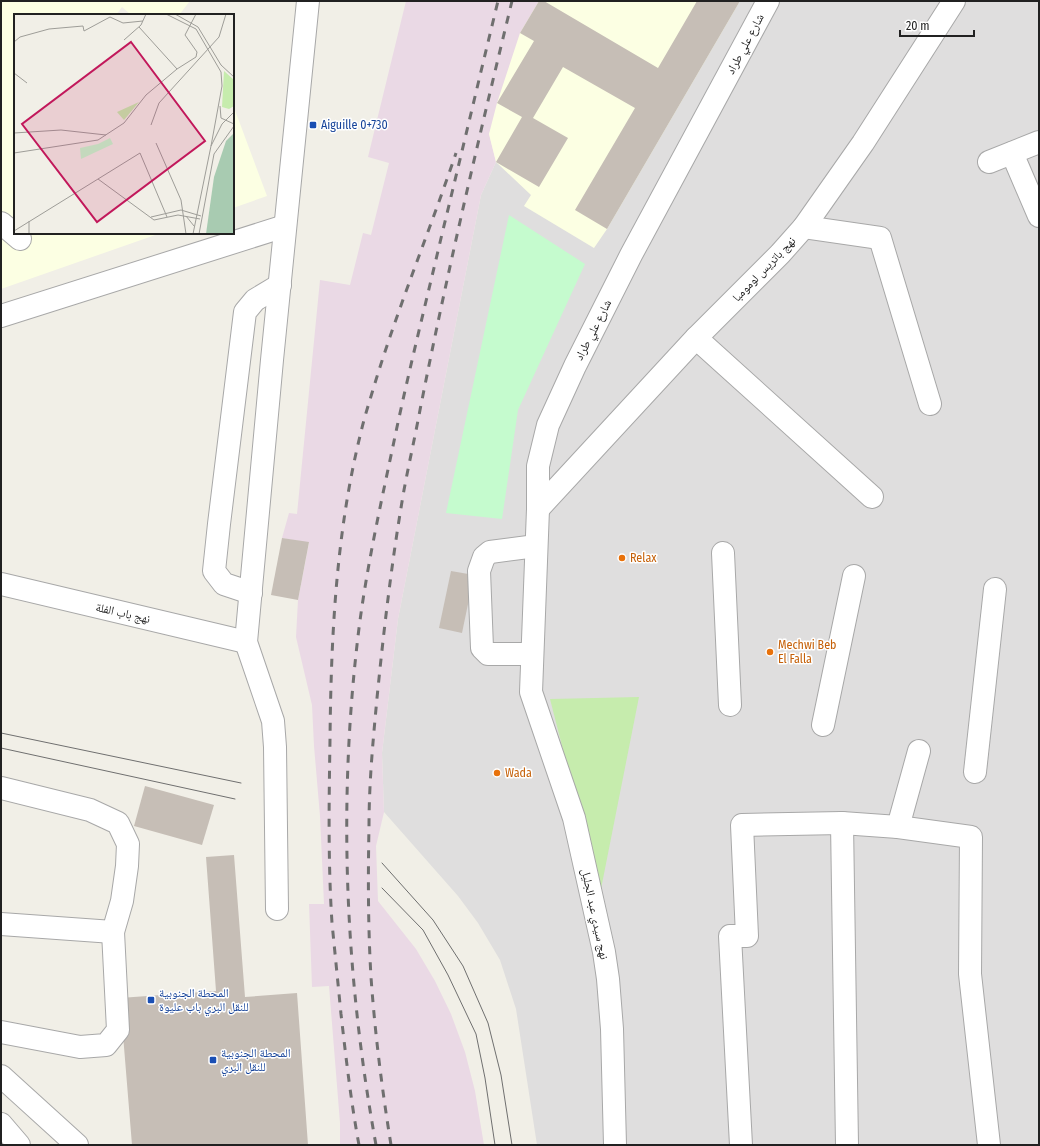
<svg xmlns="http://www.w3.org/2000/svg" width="1040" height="1146" viewBox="0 0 1040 1146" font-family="'Fira Sans Condensed','Noto Naskh Arabic',sans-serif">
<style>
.residential{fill:#dfdede}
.industrial{fill:#ead9e5}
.education{fill:#fcffe3}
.grass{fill:#c6ecad}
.park{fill:#c5fbce}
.building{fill:#c6beb6}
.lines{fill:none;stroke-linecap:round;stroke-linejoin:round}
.minor-casing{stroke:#a8a8a8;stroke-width:24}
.minor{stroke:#fff;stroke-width:22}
.tram{stroke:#6f6f6f;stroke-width:1}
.rail{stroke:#6f6f6f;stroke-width:3;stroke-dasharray:8 8;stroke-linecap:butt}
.transit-dot{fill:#1a4fb4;stroke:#fff;stroke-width:1.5}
.food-dot{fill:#e8710a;stroke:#fff;stroke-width:1.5}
.labels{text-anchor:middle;stroke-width:3;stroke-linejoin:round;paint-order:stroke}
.street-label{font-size:12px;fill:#212121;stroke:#fff}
.transit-label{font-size:12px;fill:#164399;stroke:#fff;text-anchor:start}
.food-label{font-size:12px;fill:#c56008;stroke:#fff;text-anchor:start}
.inset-road{fill:none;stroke:#9e9d98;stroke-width:1}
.view{fill:#c2185b;fill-opacity:0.15;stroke:#c2185b;stroke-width:2}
.inset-edge{fill:none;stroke:#212121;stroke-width:2}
</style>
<rect width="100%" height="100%" fill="#f1efe7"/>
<polygon class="residential" points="539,1 1039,1 1039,1145 537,1145 516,1009 500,960 478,923 458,896 384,812 382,753 398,619 481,195 496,162"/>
<polygon class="industrial" points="406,1 539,1 489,134 496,162 481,195 398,619 382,753 384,812 376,846 378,901 416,949 435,981 451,1014 465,1052 475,1091 484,1145 340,1145 340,1123 329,986 312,987 309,904 324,904 320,816 314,746 312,705 296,637 298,600 309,543 282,538 289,513 297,514 320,280 350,285 363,233 371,235 389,163 368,157"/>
<g class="education">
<polygon points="1,1 190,1 179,15 131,15 122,7 116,15 15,15 15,233 161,233 1,289"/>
<polygon points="539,1 740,1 607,229 594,248 524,206 531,195 496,162 489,134 497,103 520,33"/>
<polygon points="233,105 267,196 233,208"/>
</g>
<polygon class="grass" points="639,697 600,894 550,699"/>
<polygon class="park" points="509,215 585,264 518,410 502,519 446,513"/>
<g class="building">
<polygon points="539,1 544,1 658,68 697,1 740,1 607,229 575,210 635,108 563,67 533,118 568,138 539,187 496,162 522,117 497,103 534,41 520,33"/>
<polygon points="282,538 309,542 298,600 271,595"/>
<polygon points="451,571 474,575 462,633 439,628"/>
<polygon points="145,786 214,805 202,845 134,826"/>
<polygon points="234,855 245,997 297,993 308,1145 132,1145 120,998 216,991 206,857"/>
</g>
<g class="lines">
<defs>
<g id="minor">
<polyline points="1012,153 1039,216"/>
<polyline points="989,162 1039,142"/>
<polyline points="1,223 20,239"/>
<polyline points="804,227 880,238 930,404"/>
<polyline points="1,316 285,226"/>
<polyline points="696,338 872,497"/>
<polyline points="538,509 696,338 780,254 804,227 863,143 954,1"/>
<polyline points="723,553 730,705"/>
<polyline points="1,584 246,642"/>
<polyline points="251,593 224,584 214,571 219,524 245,312 255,300 280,285"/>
<polyline points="532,654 488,654 482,648 479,571 484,557 490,552 536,546"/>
<polyline points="823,725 854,576"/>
<polyline points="975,772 995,589"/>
<polyline points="1,788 90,810 118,823 128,844 127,866 122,901 113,932 1,924"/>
<polyline points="842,823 847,1145"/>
<polyline points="898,827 919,751"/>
<polyline points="277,909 275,747 273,721 246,642 272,360 308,1"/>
<polyline points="1,1032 80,1047 106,1045 118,1030 113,932"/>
<polyline points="1,1076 77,1145"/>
<polyline points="1,1124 19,1145"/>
<polyline points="615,1145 612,1029 608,979 604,952 574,818 531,692 538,509 538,466 548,425 575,366 631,255 768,1"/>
<polyline points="741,1145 730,936 747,936 742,825 842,823 898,827 971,837 970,974 989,1145"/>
</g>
</defs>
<use href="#minor" class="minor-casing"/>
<use href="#minor" class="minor"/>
<g class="tram">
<polyline points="1,733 241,783"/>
<polyline points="1,748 235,799"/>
<polyline points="382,863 433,920 463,966 488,1023 501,1075 512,1145"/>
<polyline points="382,888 423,930 448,975 476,1034 485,1078 495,1145"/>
</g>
<g class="rail">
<path d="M359,1145C351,1102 346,1058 341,1014C338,984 335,953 332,923C328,862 329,801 330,740C331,637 336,532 361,432C364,419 368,406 372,393C396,312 429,233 456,153"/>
<path d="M376,1145C346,980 338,812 357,645C365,572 382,499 397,427C411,362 427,298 442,234C461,156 479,79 498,1"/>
<path d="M391,1145C382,1089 375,1034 371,977C368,927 368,876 369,826C369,783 373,741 377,698C384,628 392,559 404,490C409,463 415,437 420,410C447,273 479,137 512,1"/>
</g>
</g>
<g class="transit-dot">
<rect x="309" y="121" width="8" height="8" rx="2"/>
<rect x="147" y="996" width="8" height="8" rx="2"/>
<rect x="209" y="1056" width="8" height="8" rx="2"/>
</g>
<g class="food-dot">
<circle cx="622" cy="558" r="4"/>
<circle cx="770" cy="652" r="4"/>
<circle cx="497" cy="773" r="4"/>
</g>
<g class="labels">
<g class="street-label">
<text transform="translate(745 44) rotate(-62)" y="4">شارع علي طراد</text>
<text transform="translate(764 269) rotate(-46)" y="4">نهج باتريس لومومبا</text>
<text transform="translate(593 330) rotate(-63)" y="4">شارع علي طراد</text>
<text transform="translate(123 613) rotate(13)" y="4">نهج باب الفلة</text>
<text transform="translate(595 914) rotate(78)" y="4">نهج سيدي عبد الجليل</text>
</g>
<g class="transit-label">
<text x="321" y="129">Aiguille 0+730</text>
<text x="159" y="997">المحطة الجنوبية<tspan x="159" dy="14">للنقل البري باب عليوة</tspan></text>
<text x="221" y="1057">المحطة الجنوبية<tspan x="221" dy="14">للنقل البري</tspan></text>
</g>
<g class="food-label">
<text x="630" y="562">Relax</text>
<text x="778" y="649">Mechwi Beb<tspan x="778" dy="14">El Falla</tspan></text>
<text x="505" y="777">Wada</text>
</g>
</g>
<g transform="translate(14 14)">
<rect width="220" height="220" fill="#f1efe7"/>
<path d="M210,57L220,66V92L215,95L208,93ZM125,88L110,106L103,98Z" fill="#c6ecad"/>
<path d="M220,119V220H192L200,163L212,127Z" fill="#a8cbb1"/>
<path d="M96,124L99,130L67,145L66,134L84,130Z" fill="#c5fbce"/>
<path class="inset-road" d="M152,0L182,15L207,58L208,72L197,132M161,0L184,13L207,51L220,63M125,13L163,55M110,26L127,11L132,0M0,28L6,23L35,15L69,12L70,17L96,3L109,9L129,7M0,59L13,69M206,92L207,104L220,110M137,111L145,89L205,23L212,0M0,119L47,116L92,121M142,129L167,186L172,220M0,139L84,126L110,109L132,81L163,55L182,43L183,38L171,21L182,0M84,165L140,206L164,201L186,205M172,202L180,212M137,203L167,196L187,202M0,217L126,139L153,203M15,220V207M179,220L197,132L208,110L220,98M185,220L200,140L220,112"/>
<path class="view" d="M117,28L191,127L83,208L8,110Z"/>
<rect width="220" height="220" class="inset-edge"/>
</g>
<rect width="1040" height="1146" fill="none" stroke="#212121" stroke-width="4"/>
<path d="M900 30v6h74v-6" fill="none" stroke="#212121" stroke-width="2"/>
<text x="906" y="30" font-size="12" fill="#212121" stroke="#ffffff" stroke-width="3" paint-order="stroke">20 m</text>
</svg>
